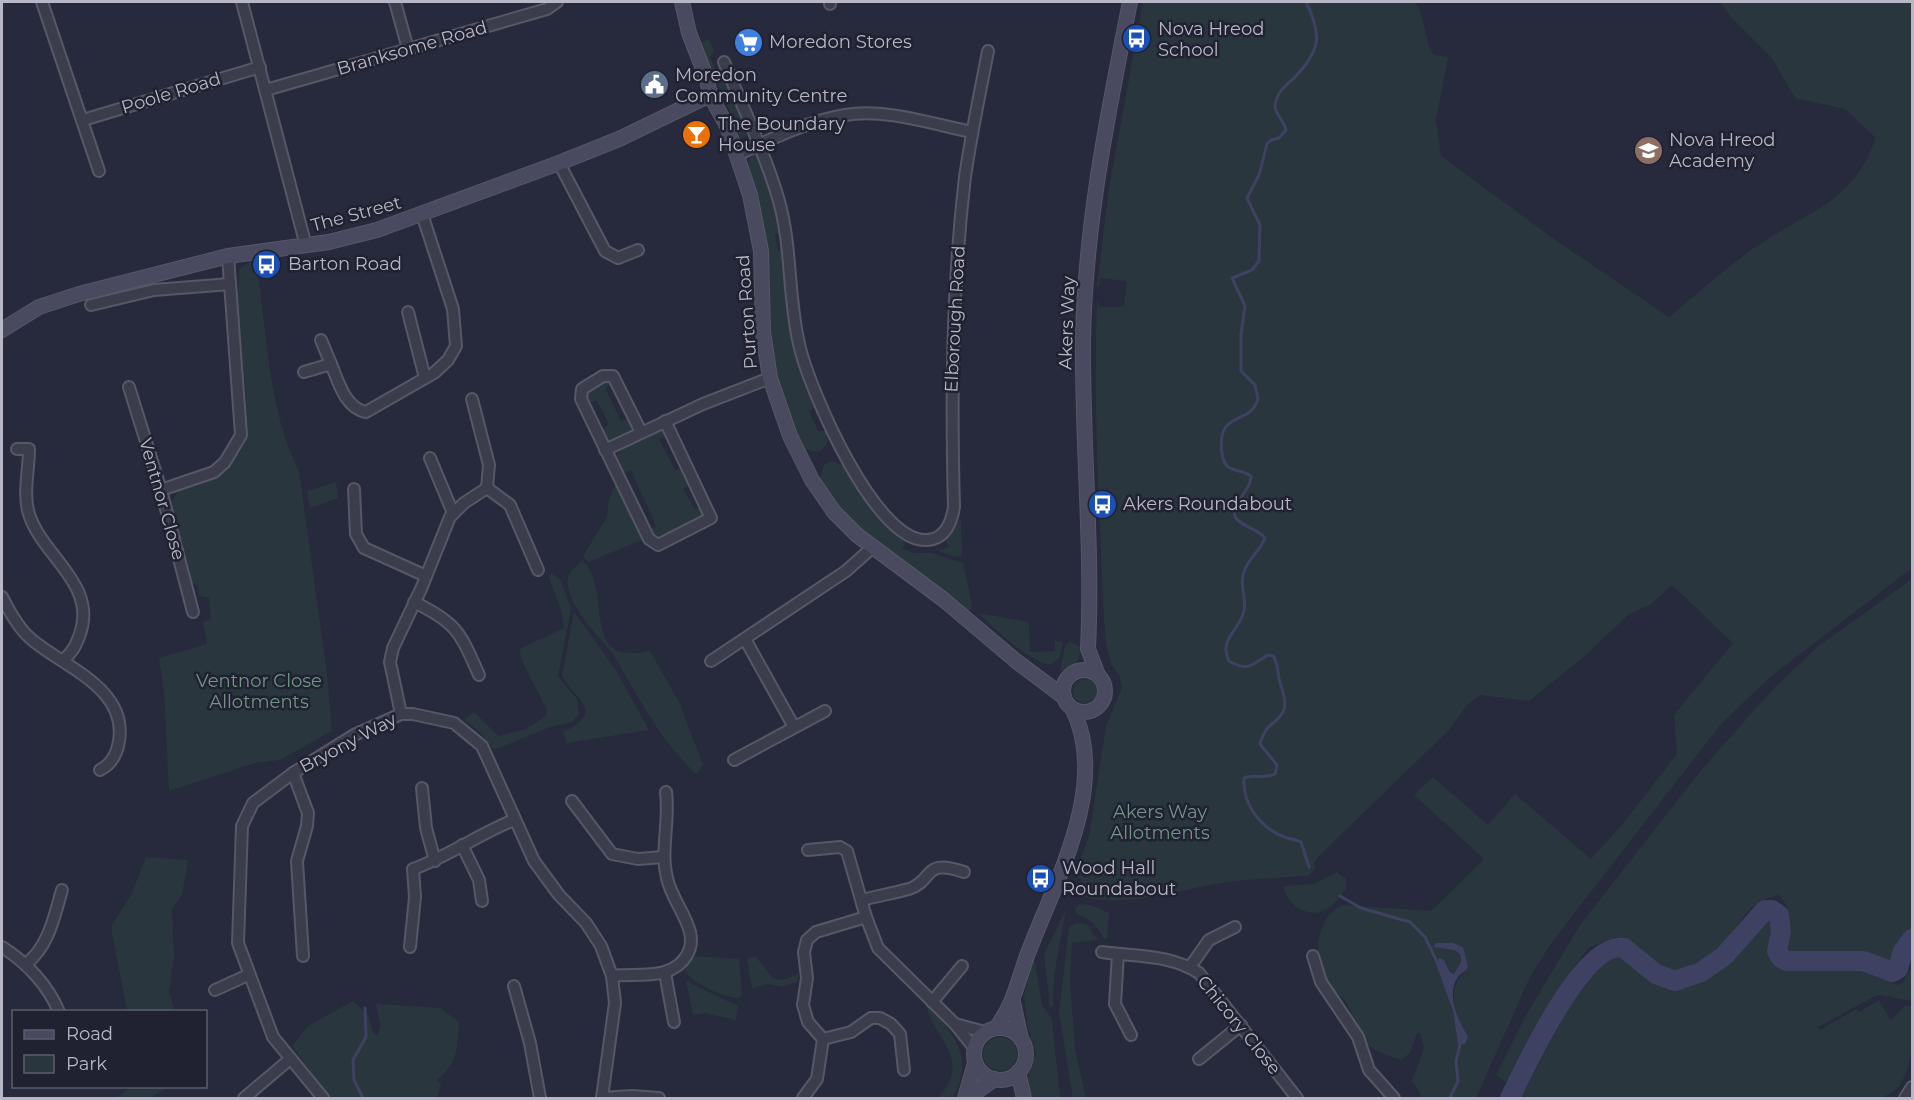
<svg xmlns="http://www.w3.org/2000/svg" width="1914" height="1100" viewBox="0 0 1914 1100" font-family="Montserrat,sans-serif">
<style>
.green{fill:#2a363e;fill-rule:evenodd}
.water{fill:#3f4163}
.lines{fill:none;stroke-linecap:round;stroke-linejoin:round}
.stream{stroke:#3f4163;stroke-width:3}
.river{stroke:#3f4163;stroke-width:20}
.street-casing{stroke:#565767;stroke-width:14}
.secondary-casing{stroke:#565767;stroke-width:16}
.street{stroke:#3b3c4c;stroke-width:10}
.secondary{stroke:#494a5f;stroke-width:14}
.labels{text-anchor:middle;stroke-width:5;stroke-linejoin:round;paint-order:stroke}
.poi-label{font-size:18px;fill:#b7b7c7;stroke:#202131;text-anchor:start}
.street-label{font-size:18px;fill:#b7b7c7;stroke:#202131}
.park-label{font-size:18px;fill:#719586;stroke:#202131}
</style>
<rect width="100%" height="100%" fill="#27293c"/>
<g class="green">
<path d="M1143,2H1415C1426,19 1424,40 1434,55L1448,57L1436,120L1441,156L1551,237L1669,317C1699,293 1728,265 1760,244C1811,210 1853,202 1876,138L1845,109L1795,98L1772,58L1730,16L1720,2H1912V568L1769,678L1721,724L1552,942L1530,977L1476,1098H1423L1412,1081L1424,1048L1420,1033H1417L1410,1053L1401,1060C1391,1056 1374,1052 1367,1044C1358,1032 1354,1015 1346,1002C1341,995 1332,990 1327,982C1312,958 1315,919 1342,905L1431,911L1484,859L1414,795L1433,777L1488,825L1515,794L1591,859L1626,820L1677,754L1674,715L1733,643L1672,585L1651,604L1629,614L1587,654L1529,701L1480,695L1467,705L1448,731L1319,856L1314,863L1316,868L1309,875C1279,879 1250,878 1221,883C1171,891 1125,910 1075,895L1073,891L1081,881L1075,874L1089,836L1106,726L1122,688L1120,677L1111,663L1106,644L1104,619C1099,512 1093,405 1097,299L1100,307H1124L1127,281L1100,278L1099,287L1097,286L1109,188ZM1436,943H1453L1463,947L1465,972C1444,989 1457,1017 1467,1037L1458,1043L1453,1011L1446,988L1449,971L1453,974C1461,968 1461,963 1460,954L1454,950L1433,947Z"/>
<polygon points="709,39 714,51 710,57 716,70 725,76 747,125 743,126 747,136 741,138 701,43"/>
<path d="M752,155H756L761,163L782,231L775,235L778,251L786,250L816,406L809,411L819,432L826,430C829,440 828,447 818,452L803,449L799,443L775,377L769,343L764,225L748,162Z"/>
<path d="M252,260H256C267,329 267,407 299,471L327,674L332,731L280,760L255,763L169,791L164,691L159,658L207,644L203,622L211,619L209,598L199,596V586L192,583L170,505L178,491C203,484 228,474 241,449C254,425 240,346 238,316C237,300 238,285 239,269Z"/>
<polygon points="607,379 614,383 605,388 621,421 630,418 634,428 632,432 613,442 603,436 600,429 609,425 597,400 588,404 588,390"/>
<polygon points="659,429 667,435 659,439 675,470 683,468 691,484 683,489 695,509 701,507 704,517 664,540 654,540 648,530 656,526 653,519 631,470 622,475 615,457 621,448"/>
<polygon points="832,461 846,467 887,523 907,539 902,548 913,553 932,553 963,563 972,604 970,612 859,528 836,503 820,478 824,465"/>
<polygon points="336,482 338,498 310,508 307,491"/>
<polygon points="615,484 642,540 588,562 583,556 607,517 608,503"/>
<polygon points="961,518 962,556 956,557 938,551 949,547 945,539"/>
<path d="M582,560C615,592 577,667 650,651L680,704L703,765L696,774C662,742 642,704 619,664C606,640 564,607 568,578C568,571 578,566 582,560Z"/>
<polygon points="552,574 560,579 571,609 558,676 577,699 579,714 572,722 550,727 494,750 480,732 464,720 474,712 498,736 526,729 546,716 547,710 523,663 519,649 564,628 561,610 548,575"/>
<path d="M1912,579V932L1896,942L1893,963C1862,947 1822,952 1788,953L1784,948C1791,928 1793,910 1779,895C1741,904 1745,923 1720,946C1708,957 1691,966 1676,972C1654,964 1637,947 1616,937L1588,948L1563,983L1508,1084L1496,1075L1525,1017L1580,925L1702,769L1774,688L1817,647Z"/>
<path d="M574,612L615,669L649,730L567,743L563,732C609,711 572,698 562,675Z"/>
<path d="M978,613L1029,622L1030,652L1055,651V641L1061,642L1063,644L1059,658L1050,665C1020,655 1001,634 978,613Z"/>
<polygon points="1070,641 1080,647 1079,658 1071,669 1060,671 1065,646"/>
<circle cx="1085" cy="691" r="12"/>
<polygon points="146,857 188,860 182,895 172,909 174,956 169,992 175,1011 127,1011 111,927 132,893"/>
<path d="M1337,872L1346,879V889C1339,897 1334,906 1325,910C1307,919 1287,904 1283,886L1313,884Z"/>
<path d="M1080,904L1090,905L1109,913L1107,939H1104C1096,924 1091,920 1077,914L1075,908Z"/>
<polygon points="1066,909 1054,976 1053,1007 1050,1007 1044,954"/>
<path d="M1765,918L1773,920L1775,924L1769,954C1788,980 1830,963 1858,969C1872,972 1885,979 1898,985L1903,983L1911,967L1912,953V1000C1898,1000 1887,995 1877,995L1818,1027L1820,1030L1856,1009L1859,1012L1879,1000L1891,1021L1904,1006H1912C1913,1042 1914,1091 1879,1098H1521L1572,1001L1607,956C1624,952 1636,970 1649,979C1690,1008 1743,946 1765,918Z"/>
<polygon points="1076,923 1087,924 1098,940 1072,943 1070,982 1075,1049 1086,1098 1073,1098 1059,1013 1069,927"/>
<path d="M693,956L739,959L742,995L739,998C720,997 698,985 684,971Z"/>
<path d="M756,957C773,976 770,987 798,974L797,982L783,987L768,984L752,988L747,958Z"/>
<polygon points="1034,957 1042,1005 1052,1019 1060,1098 1029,1098 1026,1082 1036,1053 1027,1024 1024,994"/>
<polygon points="686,981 738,1006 736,1020 705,1013 693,1015"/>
<path d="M353,1001L368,1015L373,1032L378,1036L380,1025L376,1004L440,1008L459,1022C457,1050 459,1061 437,1080L441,1085L437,1098H329L292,1046L308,1026Z"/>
<path d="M926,1003C954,1034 975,1056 953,1098H938C975,1057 931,1039 926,1003Z"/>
<circle cx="1000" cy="1054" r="17"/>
<polygon points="132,1087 132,1086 168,1087 150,1098 116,1098"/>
</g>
<path class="water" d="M1436,943H1453L1463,947L1468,967C1465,972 1461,973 1458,977C1445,995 1459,1021 1468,1037L1465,1044H1458L1453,1011L1436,964L1439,958L1444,960L1449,971L1454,974L1461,962L1460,954L1454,950L1433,947Z"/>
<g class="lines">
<g class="stream">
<path d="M1306,2C1323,36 1320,52 1293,79C1286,85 1278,92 1276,101C1272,112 1284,120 1286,130L1279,138L1271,140L1267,144L1259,175L1247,198L1260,225L1259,261L1252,270L1232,278L1245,306L1241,334V371L1255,385L1258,399C1250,427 1216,408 1222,454C1223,459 1224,464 1228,467C1235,471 1244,471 1251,476C1251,492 1232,500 1235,517C1243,528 1257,528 1265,538C1260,550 1250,558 1245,569C1238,584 1247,597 1244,611C1240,631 1218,638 1229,661C1248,672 1251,665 1268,655L1273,656C1279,663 1277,674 1280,683C1296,726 1267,713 1260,744L1277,765L1275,774C1264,779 1254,774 1244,778C1242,803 1259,826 1282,836C1288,839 1295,839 1301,842L1309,867"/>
<polyline points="1340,896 1361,908 1410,922 1425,937 1438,964"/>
<polyline points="363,1098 354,1080 353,1060 366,1037 365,1008"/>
<polyline points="1450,1098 1458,1081 1456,1061 1461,1041"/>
</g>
<path class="river" d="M1510,1098C1526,1066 1583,940 1624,948L1656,974L1675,981L1701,972L1724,956L1765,910H1772L1779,915L1781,932L1777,951L1781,958L1787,961H1863L1893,972L1898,969L1903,951L1912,939"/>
<defs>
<g id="street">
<polyline points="42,2 99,171"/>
<polyline points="242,2 306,246"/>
<polyline points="395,2 408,49"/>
<polyline points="830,2 830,4"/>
<path d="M724,62C743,108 765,153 779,201C792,248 788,297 799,344C808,386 879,555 933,539C947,535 952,520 954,507C951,396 952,287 965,177C971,135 980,93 988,51"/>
<polyline points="266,90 547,9 557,2"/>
<polyline points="83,120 260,67"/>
<path d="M737,155C771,139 808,121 845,115C885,108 932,124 972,132"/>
<polyline points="559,163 605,251 618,258 638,250"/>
<polyline points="91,305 154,290 230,284"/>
<polyline points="408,312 425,378"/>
<polyline points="321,340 331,364"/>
<path d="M304,372L331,364C338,381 345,408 366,412L434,373L448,360L456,346L453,309L422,214"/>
<polyline points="129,387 161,490 193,612"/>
<polyline points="472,399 489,465 487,488"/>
<polyline points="641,432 613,376 603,376 582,389 581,399 649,539 658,545 711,518 665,421"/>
<path d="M17,449H29C29,471 22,496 30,517C45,558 97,585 80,634C76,645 73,652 63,660"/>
<polyline points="605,450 703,404 770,378"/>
<polyline points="430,458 453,513"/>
<polyline points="487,488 510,505 538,570"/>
<polyline points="354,489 356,534 364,548 426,576"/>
<polyline points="161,490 214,472 225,462 241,435 228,256"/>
<path d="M2,597C9,611 18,628 30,638C61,666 128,687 119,741C117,754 112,764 100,770"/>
<path d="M414,602C457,623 460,632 479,675"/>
<polyline points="745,639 794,727"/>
<polyline points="711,661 846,571 873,547"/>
<polyline points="401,714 390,662 393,648 421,589 450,517 464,503 487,488"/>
<polyline points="734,760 825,711"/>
<polyline points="293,773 308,813 307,826 297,861 303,956"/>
<polyline points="422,788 426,828 435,861"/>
<polyline points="572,801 612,854 638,859 663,857"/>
<polyline points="462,845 479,880 482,901"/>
<polyline points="808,850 840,847 847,851 866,917 878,948 955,1024 974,1048"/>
<path d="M862,900C877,896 894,893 909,889C935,880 922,858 964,872"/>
<path d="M2,947C26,962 48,985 59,1012"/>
<path d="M410,947L415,897L413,869C449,856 479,834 514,820"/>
<path d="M1102,952C1136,957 1169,954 1199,973L1297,1098"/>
<polyline points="1118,954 1115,1004 1131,1035"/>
<polyline points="1313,956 1321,982 1358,1037 1369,1070 1394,1098"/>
<path d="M26,964C49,946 54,917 62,890"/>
<polyline points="1190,967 1209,940 1235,927"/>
<polyline points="665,973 674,1022"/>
<path d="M612,976C638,973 672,981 687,955C691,948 692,940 690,932C685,913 671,897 667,878C660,850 670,821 666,792"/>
<polyline points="514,986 530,1043 540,1098"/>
<polyline points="215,990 248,975"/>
<polyline points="932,1002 962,966"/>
<polyline points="955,1024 985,1032"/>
<polyline points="823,1039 851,1032 871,1018 880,1018 891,1024 900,1034 904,1070"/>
<polyline points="1199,1059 1241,1025"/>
<polyline points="244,1098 289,1060"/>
<polyline points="323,1098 273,1037 238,943 242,826 253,803 293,773 354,735 401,714 413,714 454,723 482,746 534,861 559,895 586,923 601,946 612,976 615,1003 602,1098 632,1096 659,1098"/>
<polyline points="803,1098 817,1079 823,1039 808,1022 803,1005 807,978 804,952 807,940 816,932 866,917"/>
<polyline points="1905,1098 1912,1087"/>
</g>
<g id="secondary">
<polyline points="682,2 689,33 707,79 710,95 727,126 750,195 761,251 763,332 770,378 790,436 812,480 834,512 857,535 944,600 1016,661 1064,697"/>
<polyline points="2,330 39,307 79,294 228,256 329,242 377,230 559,163 619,139 710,95"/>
<circle cx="1084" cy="691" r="21"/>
<path d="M1098,675L1088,649C1093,546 1082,443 1083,340C1085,225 1108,113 1130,2"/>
<polyline points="1013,1002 1021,1039"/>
<path d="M996,1028C1016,1001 1018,978 1030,948C1057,878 1110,783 1072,708"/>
<circle cx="1000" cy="1054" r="26"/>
<polyline points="1018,1072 1024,1098"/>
<polyline points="965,1098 975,1063"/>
<polyline points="967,1098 995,1079"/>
</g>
</defs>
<use href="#street" class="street-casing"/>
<use href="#secondary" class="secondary-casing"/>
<use href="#street" class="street"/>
<use href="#secondary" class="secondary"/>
</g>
<defs>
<symbol id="bus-disc" viewBox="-11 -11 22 22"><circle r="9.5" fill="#1a4fb4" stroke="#202131"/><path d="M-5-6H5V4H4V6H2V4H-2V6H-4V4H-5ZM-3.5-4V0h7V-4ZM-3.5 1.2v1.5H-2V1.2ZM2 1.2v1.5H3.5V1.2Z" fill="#fff"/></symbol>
<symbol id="supermarket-disc" viewBox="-11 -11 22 22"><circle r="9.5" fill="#3f7fe0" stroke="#202131"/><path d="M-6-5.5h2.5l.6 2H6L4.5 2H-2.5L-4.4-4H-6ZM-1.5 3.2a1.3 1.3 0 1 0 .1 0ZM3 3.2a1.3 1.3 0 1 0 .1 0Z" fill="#fff"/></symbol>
<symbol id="civic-disc" viewBox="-11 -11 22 22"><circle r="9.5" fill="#5c6f8a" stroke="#202131"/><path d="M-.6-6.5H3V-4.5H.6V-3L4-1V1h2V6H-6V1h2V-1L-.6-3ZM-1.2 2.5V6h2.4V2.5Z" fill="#fff"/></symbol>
<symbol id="bar-disc" viewBox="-11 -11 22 22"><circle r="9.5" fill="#e8710a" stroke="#202131"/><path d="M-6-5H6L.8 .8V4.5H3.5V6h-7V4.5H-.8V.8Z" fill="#fff"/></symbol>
<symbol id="school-disc" viewBox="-11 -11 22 22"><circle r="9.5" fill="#8d6e63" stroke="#202131"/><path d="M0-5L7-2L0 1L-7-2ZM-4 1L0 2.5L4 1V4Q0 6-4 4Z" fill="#fff"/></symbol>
</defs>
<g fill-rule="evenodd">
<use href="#bus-disc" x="1120" y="22" width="33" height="33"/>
<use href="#supermarket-disc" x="732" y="26" width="33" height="33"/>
<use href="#civic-disc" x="638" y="68" width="33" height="33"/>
<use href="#bar-disc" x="680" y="118" width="33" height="33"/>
<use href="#school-disc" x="1632" y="134" width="33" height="33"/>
<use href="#bus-disc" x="250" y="248" width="33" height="33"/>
<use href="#bus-disc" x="1086" y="488" width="33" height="33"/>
<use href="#bus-disc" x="1024" y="862" width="33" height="33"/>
</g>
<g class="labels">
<g class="poi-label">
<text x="1158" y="35">Nova Hreod<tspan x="1158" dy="21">School</tspan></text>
<text x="769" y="48">Moredon Stores</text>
<text x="675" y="81">Moredon<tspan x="675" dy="21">Community Centre</tspan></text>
<text x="718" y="130">The Boundary<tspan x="718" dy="21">House</tspan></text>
<text x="1669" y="146">Nova Hreod<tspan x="1669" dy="21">Academy</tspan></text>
<text x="288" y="270">Barton Road</text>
<text x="1123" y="510">Akers Roundabout</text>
<text x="1062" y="874">Wood Hall<tspan x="1062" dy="21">Roundabout</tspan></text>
</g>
<g class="street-label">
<text transform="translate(412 48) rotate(-16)" y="6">Branksome Road</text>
<text transform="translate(171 93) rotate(-17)" y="6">Poole Road</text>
<text transform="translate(356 214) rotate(-15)" y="6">The Street</text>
<text transform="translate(747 312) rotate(-94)" y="6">Purton Road</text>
<text transform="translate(955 319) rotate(-87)" y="6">Elborough Road</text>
<text transform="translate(1067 323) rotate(-88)" y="6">Akers Way</text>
<text transform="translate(162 499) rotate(74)" y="6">Ventnor Close</text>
<text transform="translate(348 743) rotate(-28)" y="6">Bryony Way</text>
<text transform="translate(1239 1025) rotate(51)" y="6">Chicory Close</text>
</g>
<g class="park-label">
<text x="259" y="687">Ventnor Close<tspan x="259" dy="21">Allotments</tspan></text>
<text x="1160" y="818">Akers Way<tspan x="1160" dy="21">Allotments</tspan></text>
</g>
</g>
<rect width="1914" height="1100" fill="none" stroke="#b7b7c7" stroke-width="6"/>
<rect x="12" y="1010" width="195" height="78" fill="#202131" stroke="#5c5d6d" stroke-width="1.5"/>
<rect x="24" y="1030" width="30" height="9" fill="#494a5f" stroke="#5c5d6d" stroke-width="1.5"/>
<text x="66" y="1040" font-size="18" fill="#b7b7c7">Road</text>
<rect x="24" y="1055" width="30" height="18" fill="#2a363e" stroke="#5c5d6d" stroke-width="1.5"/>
<text x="66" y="1070" font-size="18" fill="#b7b7c7">Park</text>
</svg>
